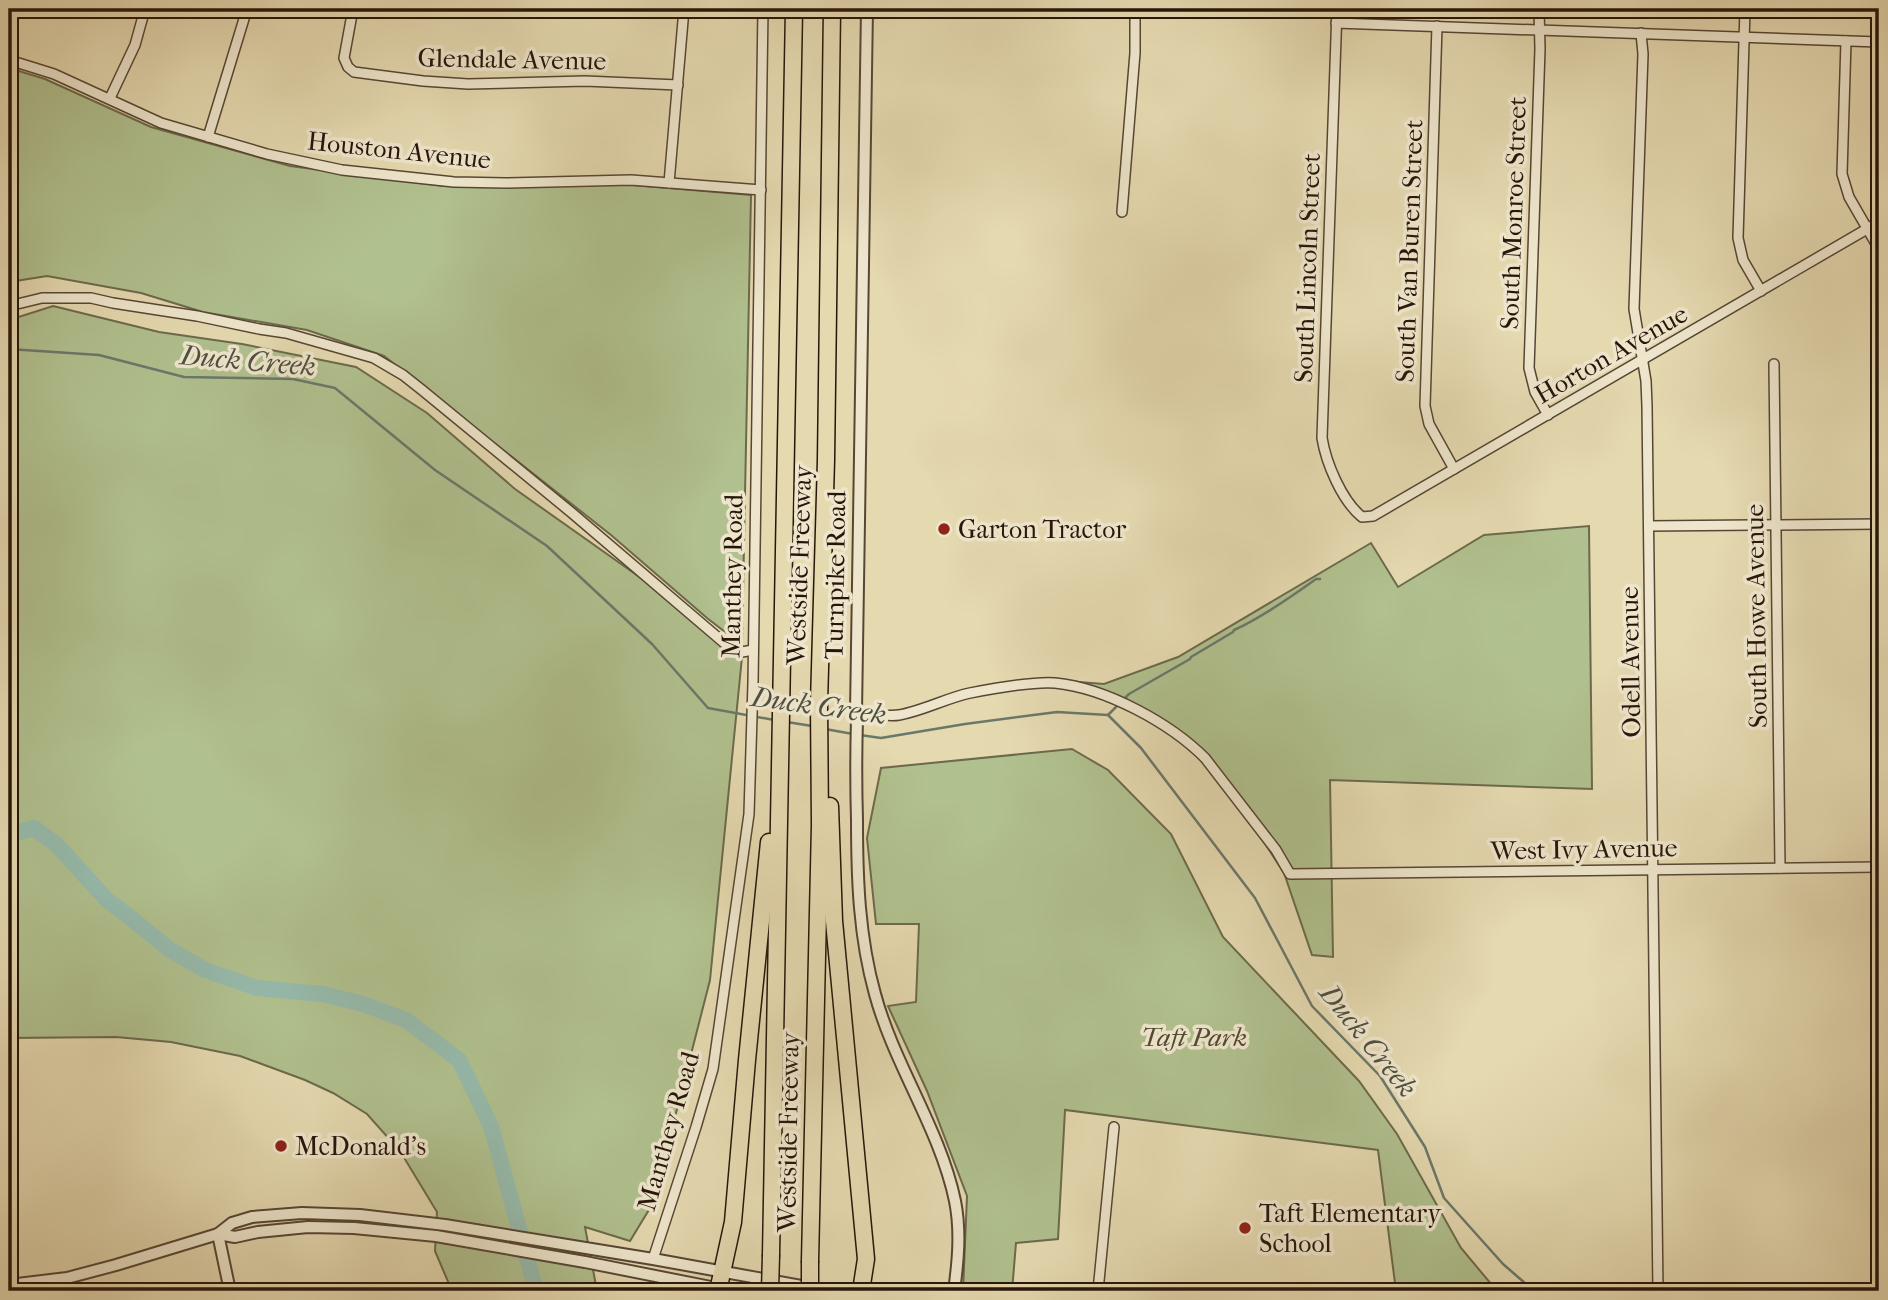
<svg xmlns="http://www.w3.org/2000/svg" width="1888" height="1300" viewBox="0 0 1888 1300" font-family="'IM FELL French Canon',serif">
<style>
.green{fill:#b0c08e;stroke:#6c6a4c;stroke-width:2}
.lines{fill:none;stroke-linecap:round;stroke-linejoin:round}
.stream{stroke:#6a786b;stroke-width:2.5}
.river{stroke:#96baab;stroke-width:16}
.minor-casing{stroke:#574634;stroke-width:12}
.tertiary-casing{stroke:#574634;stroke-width:14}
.motorway-casing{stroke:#28150a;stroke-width:19}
.minor{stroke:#eee6cc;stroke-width:9}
.tertiary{stroke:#eee6cc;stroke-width:10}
.motorway{stroke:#e5d9b0;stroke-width:16}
.motorway-bridge-casing{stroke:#28150a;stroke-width:19;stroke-linecap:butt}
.motorway-bridge{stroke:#e5d9b0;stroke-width:16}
.poi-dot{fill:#8f2418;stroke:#eee6cc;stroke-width:2.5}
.labels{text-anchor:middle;stroke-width:7;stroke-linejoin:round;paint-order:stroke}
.street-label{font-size:26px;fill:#28150a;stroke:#eee6cc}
.poi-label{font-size:26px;fill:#28150a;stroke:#eee6cc;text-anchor:start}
.park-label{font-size:26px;font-style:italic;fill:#514832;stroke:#eee6cc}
.water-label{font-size:28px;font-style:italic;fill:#4e4f42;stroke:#eee6cc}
</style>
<rect width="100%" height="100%" fill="#e5d9b0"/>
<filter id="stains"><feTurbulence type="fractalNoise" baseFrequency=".00286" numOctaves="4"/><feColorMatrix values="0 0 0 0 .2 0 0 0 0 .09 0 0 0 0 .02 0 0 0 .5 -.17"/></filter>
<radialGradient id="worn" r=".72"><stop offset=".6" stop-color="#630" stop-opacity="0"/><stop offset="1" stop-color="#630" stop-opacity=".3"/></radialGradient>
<g class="green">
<polygon points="9,68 45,79 151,127 290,166 444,186 621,184 751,195 742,645 707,618 611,535 384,356 307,330 203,312 141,293 47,276 9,282"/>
<polygon points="53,306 159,332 242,344 356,367 427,413 515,489 672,600 742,657 710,980 653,1203 630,1241 585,1227 597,1291 452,1291 435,1251 437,1212 400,1151 367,1114 333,1093 305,1080 240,1056 171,1042 116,1037 9,1038 9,320"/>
<polygon points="1589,526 1592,789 1330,780 1333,957 1312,955 1284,873 1223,779 1168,728 1099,697 1054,680 1104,684 1178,657 1371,543 1398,587 1484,535"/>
<polygon points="1072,749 1108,770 1171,834 1223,937 1359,1081 1397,1134 1461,1248 1497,1291 1396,1291 1378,1150 1065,1110 1058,1239 1016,1243 1012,1291 963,1291 967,1196 927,1091 888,1006 916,1002 919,924 876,924 867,838 881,768"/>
</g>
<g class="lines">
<g class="stream">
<polyline points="9,349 99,355 184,377 293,379 335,388 435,470 547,546 652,644 708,708 774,720"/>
<path d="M1108,715L1129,694L1190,659L1191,657L1233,632L1234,630C1261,618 1291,597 1316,579H1320"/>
<polyline points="787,722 812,726"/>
<polyline points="825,729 853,734"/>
<polyline points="860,735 881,738 965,724 1057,712 1108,715 1141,748 1255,898 1312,1006 1380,1076 1425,1147 1444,1198 1503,1264 1534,1291"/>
</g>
<polyline class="river" points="9,835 34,828 57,845 107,900 131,918 169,949 205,970 257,988 323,994 363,1004 406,1020 459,1060 491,1126 536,1291"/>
<defs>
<g id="minor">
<polyline points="353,9 344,58 348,67 354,72 423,81 468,84 585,81 678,85"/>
<path d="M1337,9L1322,438C1326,463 1342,501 1362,517L1373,516L1879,222"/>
<polyline points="1539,9 1540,49 1529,368 1535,392 1548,415"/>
<polyline points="1745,9 1738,238 1743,260 1761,291"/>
<polyline points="1336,23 1879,42"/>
<polyline points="1437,26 1425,406 1429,424 1454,469"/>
<polyline points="1641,33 1643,54 1634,309 1646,381 1647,406 1658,1291"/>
<polyline points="1846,41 1842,174 1849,197 1879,249"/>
<polyline points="9,60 54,74 161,123 267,154 342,170 454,182 506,183 631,180 761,190"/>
<polyline points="110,98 135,45 145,9"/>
<polyline points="208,137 247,9"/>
<polyline points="669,183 684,9"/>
<polyline points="1122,212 1135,53 1135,9"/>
<polyline points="9,306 42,298 91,298 113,303 197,316 259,329 286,333 374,358 403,375 422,390 572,513 729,647 742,652 753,650"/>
<polyline points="1774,364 1780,868"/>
<polyline points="1649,526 1879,524"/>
<path d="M857,716L856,712C870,713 886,717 899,715C923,711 946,698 970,693C991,689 1035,681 1055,683C1106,688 1170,723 1205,758L1276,850L1290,874L1879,867"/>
<polyline points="653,1259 696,1127 713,1069 749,814 753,683 763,9"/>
<polyline points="1098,1291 1114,1127"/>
</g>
<g id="tertiary">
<polyline points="856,712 867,9"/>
<path d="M857,719C856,753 856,786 857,820C857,879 859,937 875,994C894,1065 940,1129 955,1201C961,1231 958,1262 954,1291"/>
<polyline points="218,1234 235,1237 258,1232 308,1227 354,1228 436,1236 585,1262 731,1291"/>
<polyline points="218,1234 230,1291"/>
<polyline points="9,1285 67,1278 116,1265 218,1234 232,1223 252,1217 302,1213 360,1215 445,1225 653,1259 829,1291"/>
</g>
<g id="motorway">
<polyline points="830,806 834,921 866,1259 861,1291"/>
<polyline points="771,1255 794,9"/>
<polyline points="810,1261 820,825 819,703 826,460 832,9"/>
<polyline points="718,1291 733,1222 747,1060 769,842"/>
</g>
</defs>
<use href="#minor" class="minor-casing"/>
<use href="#tertiary" class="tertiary-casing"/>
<use href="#motorway" class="motorway-casing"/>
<use href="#minor" class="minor"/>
<use href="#tertiary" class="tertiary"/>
<use href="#motorway" class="motorway"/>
<defs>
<g id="motorway-bridge">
<polyline points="770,1291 771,1255"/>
<polyline points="810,1291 810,1261"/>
</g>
</defs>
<use href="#motorway-bridge" class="motorway-bridge-casing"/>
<use href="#motorway-bridge" class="motorway-bridge"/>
</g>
<g class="poi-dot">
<circle cx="944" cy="529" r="7"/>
<circle cx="281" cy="1146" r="7"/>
<circle cx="1245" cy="1228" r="7"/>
</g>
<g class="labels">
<g class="street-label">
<text transform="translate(512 59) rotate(1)" y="9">Glendale Avenue</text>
<text transform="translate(399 150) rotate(6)" y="9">Houston Avenue</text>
<text transform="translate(1513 213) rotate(-88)" y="9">South Monroe Street</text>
<text transform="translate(1409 251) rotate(-88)" y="9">South Van Buren Street</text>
<text transform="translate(1307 268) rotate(-88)" y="9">South Lincoln Street</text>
<text transform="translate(1611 354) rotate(-30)" y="9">Horton Avenue</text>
<text transform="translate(799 565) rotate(-88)" y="9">Westside Freeway</text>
<text transform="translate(835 575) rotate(-89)" y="9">Turnpike Road</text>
<text transform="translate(732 576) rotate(-89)" y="9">Manthey Road</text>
<text transform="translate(1756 616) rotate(-91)" y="9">South Howe Avenue</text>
<text transform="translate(1630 662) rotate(-91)" y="9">Odell Avenue</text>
<text transform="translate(1584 849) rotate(-1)" y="9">West Ivy Avenue</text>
<text transform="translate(668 1131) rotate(-74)" y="9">Manthey Road</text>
<text transform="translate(788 1132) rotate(-89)" y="9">Westside Freeway</text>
</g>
<g class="poi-label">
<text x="958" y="538">Garton Tractor</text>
<text x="295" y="1155">McDonald's</text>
<text x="1259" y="1222">Taft Elementary<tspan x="1259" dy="30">School</tspan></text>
</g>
<g class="park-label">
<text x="1194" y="1046">Taft Park</text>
</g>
<g class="water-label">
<text transform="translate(248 360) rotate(5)" y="10">Duck Creek</text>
<text transform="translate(819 705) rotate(8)" y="10">Duck Creek</text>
<text transform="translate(1369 1040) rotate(51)" y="10">Duck Creek</text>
</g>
</g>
<rect width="1888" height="1300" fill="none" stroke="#e5d9b0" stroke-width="35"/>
<rect x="10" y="10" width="1867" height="1279" fill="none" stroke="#28150a" stroke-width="3.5"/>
<rect x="18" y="18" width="1853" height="1265" fill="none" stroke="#28150a" stroke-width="2"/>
<rect width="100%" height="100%" filter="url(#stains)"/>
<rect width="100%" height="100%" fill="url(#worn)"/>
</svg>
